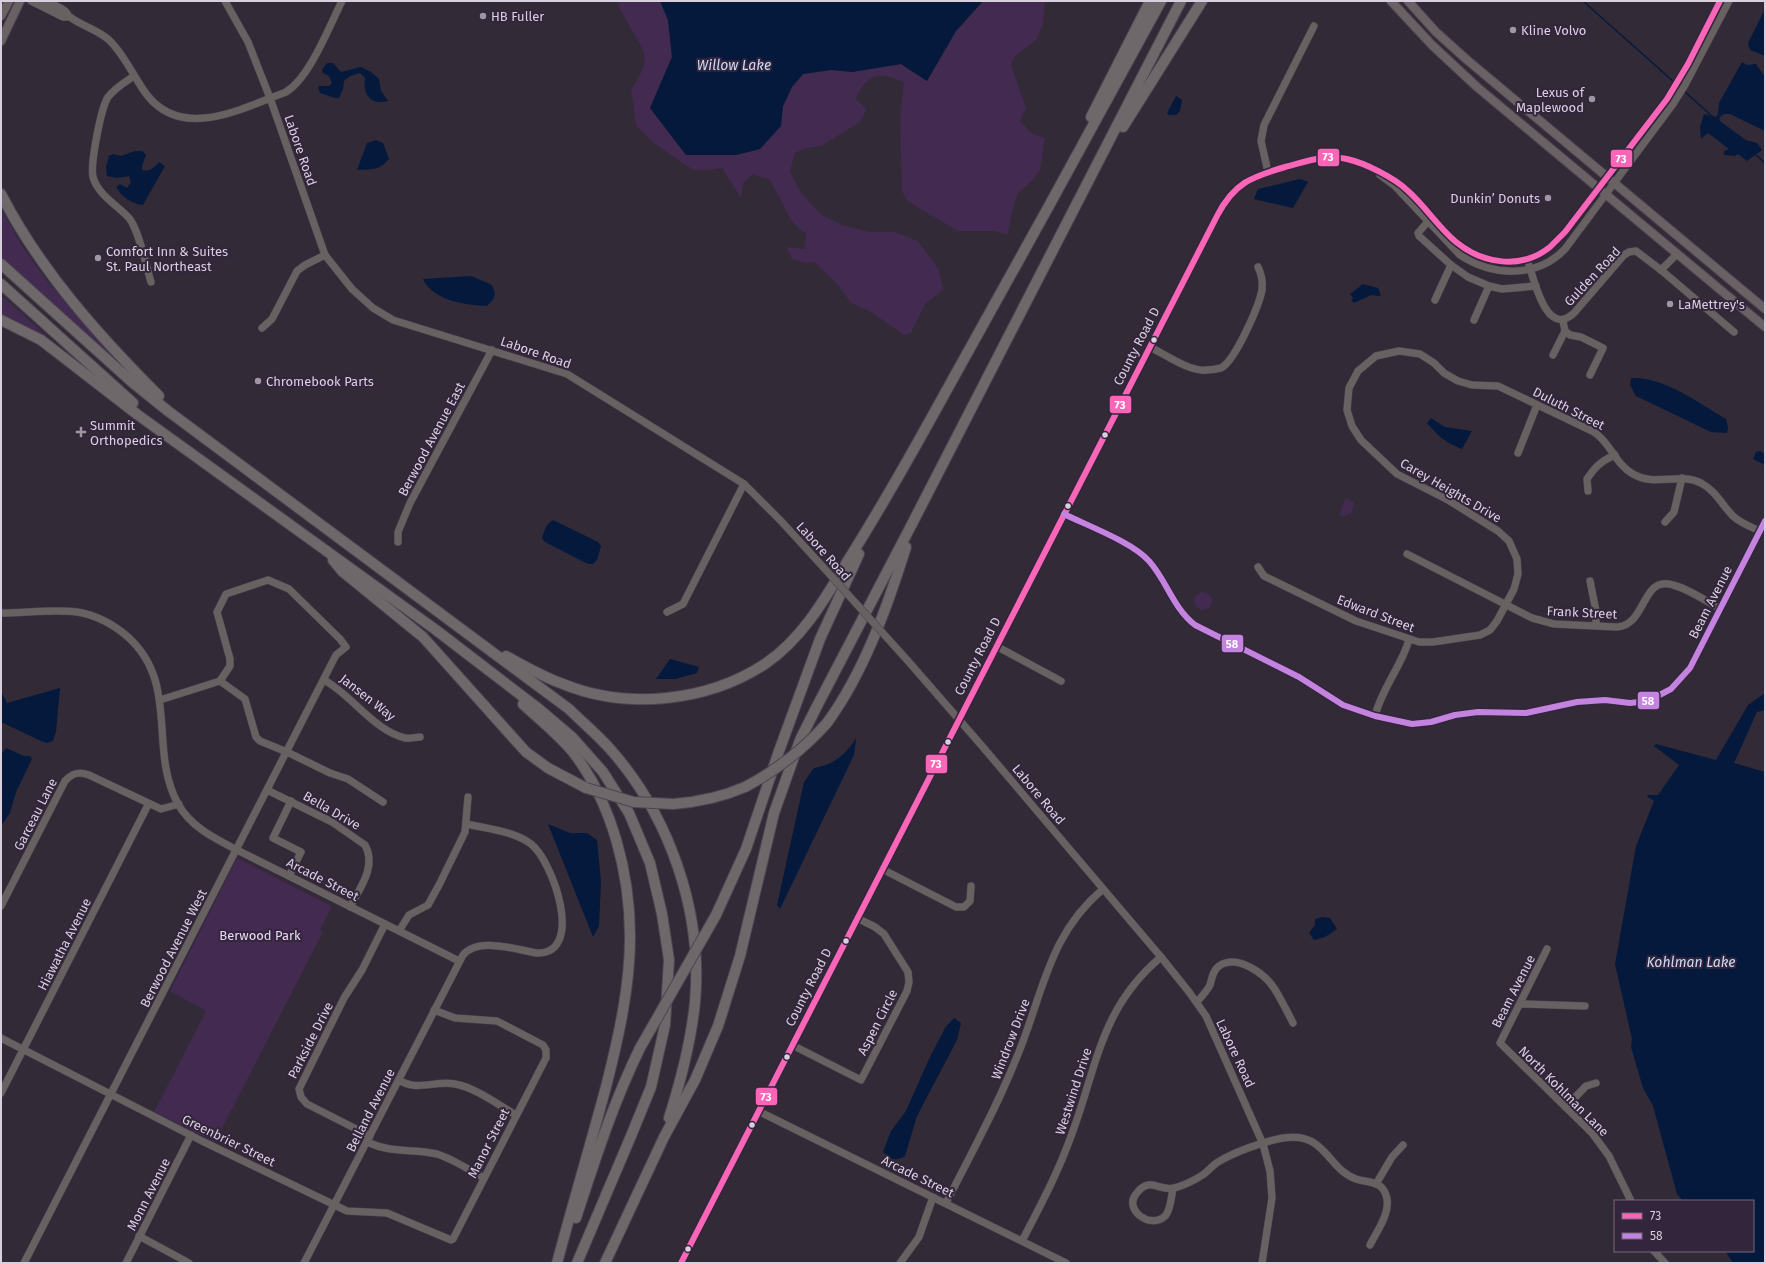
<svg xmlns="http://www.w3.org/2000/svg" width="1766" height="1264" viewBox="0 0 1766 1264" font-family="'Fira Sans',sans-serif">
<style>
.green{fill:#422a50}
.water{fill:#04193c}
.lines{fill:none;stroke-linecap:round;stroke-linejoin:round}
.stream{stroke:#04193c;stroke-width:1.5}
.minor-casing{stroke:#4c4551;stroke-width:8}
.major-casing{stroke:#4c4551;stroke-width:10}
.highway-casing{stroke:#4c4551;stroke-width:12}
.minor{stroke:#676261;stroke-width:7}
.major{stroke:#696164;stroke-width:8}
.highway{stroke:#6f686a;stroke-width:10}
.minor-bridge-casing{stroke:#4c4551;stroke-width:8;stroke-linecap:butt}
.highway-bridge-casing{stroke:#4c4551;stroke-width:12;stroke-linecap:butt}
.minor-bridge{stroke:#676261;stroke-width:7}
.highway-bridge{stroke:#6f686a;stroke-width:10}
.bus-1-casing{stroke:#33253c;stroke-width:9}
.bus-2-casing{stroke:#33253c;stroke-width:9}
.bus-1{stroke:#fa66b7;stroke-width:6}
.bus-2{stroke:#c483df;stroke-width:6}
.poi-dot{fill:#9f96a4;stroke:#33253c;stroke-width:1.5}
.bus-dot{fill:#d9d0df;stroke:#33253c;stroke-width:1.5}
.labels{text-anchor:middle;stroke-width:4;stroke-linejoin:round;paint-order:stroke}
.poi-label{font-size:13px;fill:#d9d0df;stroke:#33253c;text-anchor:start}
.street-label{font-size:13px;fill:#d9d0df;stroke:#33253c}
.park-label{font-size:13px;fill:#ead8f6;stroke:#33253c}
.water-label{font-size:14px;font-style:italic;fill:#c9dcf9;stroke:#33253c}
.line-badge{stroke:#33253c;stroke-width:1.5}
.badge-label{font-size:11px;text-anchor:middle;font-weight:bold;fill:#fff}
</style>
<rect width="100%" height="100%" fill="#322a37"/>
<g class="green">
<path d="M619,1H660L668,20L672,57L650,108L686,155H736L760,149L780,126L783,106L792,87L803,74L831,70L852,72L901,64L927,81L956,31L983,1H1045L1043,25L1036,40L1014,57L1011,65L1026,108L1020,121L1030,132L1045,138L1040,170L1033,180L1018,193L1012,211L1008,235L995,231H958L907,201L902,191L900,118L904,83C880,70 866,74 856,99L867,109L860,122L821,146L807,148L795,153L790,172L802,194L822,215L842,225L870,232H894L918,241L939,270L943,290L925,304L911,333L904,335L871,312L851,303L838,285L814,262L805,263L792,259L786,247L805,249L806,234L793,223L770,180L753,174L743,183L741,198L722,168L708,170H693L654,143L636,125L631,89C656,54 641,49 625,18C622,12 618,8 619,1Z"/>
<polygon points="1,209 24,249 47,281 119,361 118,363 1,257"/>
<polygon points="1,295 63,351 1,317"/>
<polygon points="1346,498 1354,503 1352,512 1344,516 1339,515"/>
<circle cx="1203" cy="601" r="9"/>
<polygon points="237,858 332,906 320,930 323,932 215,1142 154,1112 206,1011 170,991"/>
</g>
<g class="water">
<polygon points="660,1 983,1 956,31 927,81 901,64 852,72 831,70 803,74 792,87 783,106 781,126 760,149 736,155 686,155 650,108 672,57 668,20"/>
<polygon points="1765,9 1765,56 1750,50 1748,43"/>
<polygon points="1742,62 1747,65 1756,64 1765,77 1765,131 1730,114 1724,114 1719,118 1721,122 1746,140 1757,143 1762,150 1747,161 1738,154 1735,156 1724,155 1724,151 1729,149 1708,133 1701,139 1700,127 1704,114 1716,117 1718,114 1719,103"/>
<path d="M327,63H333L341,72L361,67L371,72L379,79L381,91L388,101C370,105 363,95 365,78L360,73L350,76L344,81L343,89L339,98H335L320,93L318,87L320,86H329L332,83L329,76L323,73L322,70Z"/>
<polygon points="1176,96 1182,100 1180,111 1176,115 1169,115 1167,113"/>
<path d="M376,140L383,143L389,159C379,171 371,169 357,170L367,143Z"/>
<path d="M135,151H142L146,155L142,166V170C150,172 154,168 159,162L165,166L143,205C132,204 122,197 116,187L120,184L127,188L131,182L129,176L117,178L107,176L106,167L109,156L113,154L121,156Z"/>
<polygon points="1300,179 1308,182 1293,208 1254,199 1258,189"/>
<path d="M471,276L492,285L495,293L493,300L487,306C466,305 433,301 423,279Z"/>
<polygon points="1363,284 1378,288 1381,296 1371,295 1354,303 1351,300 1353,298 1350,294"/>
<path d="M1631,378C1663,376 1699,403 1726,419L1728,428L1727,433L1711,432L1636,396L1630,385Z"/>
<path d="M1431,418L1445,427L1472,431L1462,449C1445,442 1439,437 1427,423Z"/>
<polygon points="1760,451 1765,454 1765,465 1753,459 1756,452"/>
<path d="M553,520L598,542L601,546L597,560L593,564H588L545,542L542,538C544,531 546,524 553,520Z"/>
<polygon points="670,659 699,667 697,673 675,679 656,679"/>
<polygon points="60,688 56,732 53,741 47,743 41,741 1,722 1,691 7,703"/>
<polygon points="1765,693 1765,710 1757,712 1734,763 1765,772 1765,1263 1733,1263 1725,1251 1753,1251 1753,1201 1683,1201 1677,1194 1653,1106 1643,1088 1631,1047 1632,1039 1615,964 1636,846 1654,801 1650,798 1647,797 1648,795 1658,795 1679,765 1654,746 1656,744 1716,760 1748,705"/>
<path d="M856,738L854,755L780,909L777,905L804,782L814,768C833,765 846,755 856,738Z"/>
<polygon points="6,748 24,756 30,756 32,759 16,792 10,813 1,826 1,754"/>
<polygon points="548,824 570,833 587,833 597,840 601,882 599,926 593,937"/>
<polygon points="1322,917 1330,918 1337,929 1325,937 1314,940 1309,933 1315,925 1315,919"/>
<path d="M954,1018L961,1023L957,1040L917,1116L905,1156C895,1162 891,1159 883,1152L891,1131L906,1111L929,1059L945,1028Z"/>
</g>
<g class="lines">
<g class="stream">
<polyline points="1583,1 1674,82"/>
<polyline points="1684,91 1713,117"/>
<polyline points="1755,154 1765,163"/>
</g>
<defs>
<g id="minor">
<polyline points="31,1 63,17 69,17"/>
<path d="M45,1C51,4 62,7 66,12C70,16 66,14 70,17C82,26 98,30 109,40C125,55 134,78 147,95C183,141 243,108 286,92C310,77 329,27 342,1"/>
<polyline points="225,1 248,42 270,98 325,255 352,289 373,308 393,320 567,374 744,484 781,521 824,568"/>
<path d="M134,76C125,82 115,88 108,97C101,108 90,164 93,177C98,195 117,205 129,218C139,230 146,266 151,282"/>
<polyline points="1268,172 1261,141 1264,125 1314,26"/>
<path d="M1380,175L1395,186L1460,255C1492,276 1536,279 1565,249L1673,104L1685,85L1729,1"/>
<polyline points="1431,218 1418,233 1419,236 1451,265 1468,277 1489,286 1502,289 1536,286"/>
<path d="M1529,265C1535,283 1547,338 1574,313L1624,255L1629,252L1636,251L1661,270L1734,332"/>
<polyline points="1661,270 1677,254"/>
<polyline points="1435,300 1451,265"/>
<polyline points="1474,320 1489,286"/>
<polyline points="1563,321 1565,331 1570,335 1581,337 1603,348 1590,375"/>
<polyline points="262,328 272,319 297,271 305,265 325,255"/>
<path d="M1150,347C1164,354 1190,372 1206,370C1210,370 1217,369 1221,368C1235,361 1259,306 1262,290C1263,281 1262,275 1258,267"/>
<polyline points="1553,355 1565,331"/>
<polyline points="1518,453 1537,405"/>
<path d="M1588,491L1587,479C1595,467 1601,461 1615,455"/>
<path d="M1064,514C1088,526 1132,542 1149,561C1167,581 1173,608 1195,625L1299,677L1343,705L1375,716L1412,724L1431,722L1455,715L1478,712L1526,713L1577,702L1605,700L1630,703L1648,701L1671,689L1690,668L1765,521"/>
<polyline points="1665,522 1674,512 1682,478"/>
<polyline points="398,542 398,532 410,503 492,350"/>
<path d="M1407,554L1532,618L1554,624L1617,627C1647,625 1641,575 1673,585C1689,589 1706,601 1720,609"/>
<path d="M1258,567L1264,576L1356,621L1419,642H1433L1480,635L1490,630L1497,621L1514,589L1518,574L1517,559L1509,541L1498,531L1448,500L1397,474L1361,440L1352,426L1347,410L1349,388L1358,371L1376,356L1399,351L1420,354L1434,363L1444,373L1458,381L1472,385L1498,386L1594,432C1611,443 1615,464 1633,474C1655,487 1679,472 1701,483C1716,491 1722,505 1733,516C1740,523 1751,527 1760,531"/>
<polyline points="1590,581 1596,611 1596,626"/>
<polyline points="667,612 683,604 744,484"/>
<path d="M1,613C26,613 52,609 77,612C96,615 113,624 128,637C180,684 148,749 178,804C191,827 214,838 237,850L459,961"/>
<polyline points="996,646 1061,681"/>
<polyline points="908,661 982,746 1161,957 1189,992 1206,1016 1263,1144 1270,1171 1272,1198 1262,1263"/>
<path d="M324,680C352,695 373,730 405,738C409,739 416,737 420,737"/>
<polyline points="220,681 245,699 256,737 260,741 287,752 330,773 348,779 383,802"/>
<path d="M1375,716C1382,688 1401,667 1409,640"/>
<path d="M267,790L332,822L365,845C377,866 360,888 350,907"/>
<polyline points="882,869 956,907 964,907 970,901 971,886"/>
<polyline points="289,876 301,852 273,838 291,801"/>
<path d="M1,906L65,781C72,773 79,771 89,775L161,809L179,804"/>
<polyline points="399,931 409,915 428,905 439,885 465,832 468,797"/>
<polyline points="1547,949 1500,1043 1592,1133 1609,1156 1631,1201"/>
<path d="M1197,1002C1202,996 1207,991 1210,985C1212,978 1213,970 1219,966C1237,954 1264,973 1274,988C1281,999 1287,1011 1293,1023"/>
<polyline points="1520,1004 1585,1006"/>
<polyline points="1,1038 202,1141 347,1211 387,1213 451,1240 453,1239 546,1058 546,1050 543,1045 497,1021 455,1018 434,1010"/>
<polyline points="792,1045 861,1080 907,991 909,982 908,972 884,934 875,927 857,918"/>
<path d="M399,1080C417,1092 435,1080 455,1084C476,1088 497,1104 516,1115"/>
<polyline points="1,1093 148,805"/>
<polyline points="1566,1107 1586,1086 1596,1083"/>
<polyline points="758,1111 1066,1263"/>
<polyline points="370,1136 307,1104 301,1097 299,1089 344,998 362,970 385,924"/>
<path d="M367,1142C393,1154 411,1148 437,1154C453,1159 469,1170 484,1178"/>
<polyline points="1376,1184 1392,1157 1403,1145"/>
<path d="M1173,1189C1171,1197 1171,1208 1166,1215C1152,1231 1123,1210 1136,1194C1150,1175 1159,1192 1174,1188C1183,1186 1197,1179 1204,1174C1209,1170 1213,1165 1218,1162C1234,1152 1265,1141 1283,1138C1326,1131 1326,1168 1356,1179C1368,1183 1381,1180 1386,1195C1392,1211 1377,1231 1370,1245"/>
<path d="M946,1203C970,1156 996,1109 1016,1059C1043,996 1047,936 1103,889"/>
<polyline points="139,1236 189,1263"/>
<path d="M1022,1241C1039,1208 1057,1175 1070,1139C1097,1069 1099,1009 1161,957"/>
<polyline points="1654,1251 1665,1263"/>
<polyline points="24,1263 336,655 346,647 340,639 289,589 268,580 226,594 217,612 230,659 230,666 220,681 160,700"/>
<polyline points="126,1263 191,1135"/>
<path d="M304,1263L463,955C479,937 514,949 536,953C586,955 553,861 531,844C514,831 488,829 467,824"/>
<path d="M681,1263L1217,216C1234,183 1251,177 1285,167C1305,162 1326,154 1347,159C1365,163 1395,178 1408,191C1425,206 1438,227 1456,242C1483,264 1521,270 1550,247C1555,242 1560,237 1565,232L1667,99L1688,64L1720,1"/>
<polyline points="900,1263 919,1237 933,1197"/>
</g>
<g id="major">
<polyline points="1391,1 1432,45 1477,87 1765,327"/>
<polyline points="1408,1 1436,32 1466,59 1765,309"/>
<polyline points="1,16 9,1"/>
<polyline points="1,41 20,1"/>
</g>
<g id="highway">
<polyline points="1091,117 1150,1"/>
<polyline points="1123,127 1202,1"/>
<path d="M1,194C40,270 98,335 159,396"/>
<path d="M1,264L132,382L168,411L569,709C583,723 598,735 611,750C670,817 703,913 695,1002C691,1042 681,1080 669,1118"/>
<polyline points="1,284 133,403"/>
<polyline points="1,320 41,340 138,415 436,630 539,709 572,737 603,772 629,813 650,863 662,914 669,960 665,1025 651,1087 631,1136 577,1263"/>
<polyline points="333,560 342,571 423,637 526,752 548,768 586,788"/>
<path d="M506,656C524,666 543,677 563,684C627,710 707,702 765,664C802,639 825,599 847,562C872,522 896,481 919,440C1001,294 1081,148 1161,1"/>
<path d="M523,704C539,719 559,735 573,752C612,803 630,873 630,937C630,986 619,1035 607,1083C591,1143 573,1203 557,1263"/>
<path d="M827,723C864,672 887,608 906,547"/>
<path d="M673,804C699,802 722,797 745,787"/>
<polyline points="716,915 746,849 779,751 820,639 859,554"/>
<path d="M576,1218C595,1160 613,1103 640,1048"/>
<polyline points="605,1263 664,1137 695,1080 718,1026 740,956 774,813 800,740 816,708 913,522 1181,1"/>
</g>
</defs>
<use href="#minor" class="minor-casing"/>
<use href="#major" class="major-casing"/>
<use href="#highway" class="highway-casing"/>
<use href="#minor" class="minor"/>
<use href="#major" class="major"/>
<use href="#highway" class="highway"/>
<defs>
<polyline id="minor-bridge" points="824,568 908,661"/>
<g id="highway-bridge">
<path d="M745,787C777,770 803,750 827,723"/>
<polyline points="586,788 634,802 673,804"/>
<polyline points="640,1048 716,915"/>
</g>
</defs>
<use href="#minor-bridge" class="minor-bridge-casing"/>
<use href="#highway-bridge" class="highway-bridge-casing"/>
<use href="#minor-bridge" class="minor-bridge"/>
<use href="#highway-bridge" class="highway-bridge"/>
<defs>
<path id="bus-1" d="M681,1263L1217,216C1234,183 1251,177 1285,167C1305,162 1326,154 1347,159C1365,163 1395,178 1408,191C1425,206 1438,227 1456,242C1483,264 1521,270 1550,247C1555,242 1560,237 1565,232L1667,99L1688,64L1720,1"/>
<path id="bus-2" d="M1064,514C1088,526 1132,542 1149,561C1167,581 1173,608 1195,625L1299,677L1343,705L1375,716L1412,724L1431,722L1455,715L1478,712L1526,713L1577,702L1605,700L1630,703L1648,701L1671,689L1690,668L1765,521"/>
</defs>
<use href="#bus-1" class="bus-1-casing"/>
<use href="#bus-2" class="bus-2-casing"/>
<use href="#bus-1" class="bus-1"/>
<use href="#bus-2" class="bus-2"/>
</g>
<g class="poi-dot">
<circle cx="483" cy="16" r="4"/>
<circle cx="1513" cy="30" r="4"/>
<circle cx="1592" cy="99" r="4"/>
<circle cx="1548" cy="198" r="4"/>
<circle cx="98" cy="258" r="4"/>
<circle cx="1670" cy="304" r="4"/>
<circle cx="258" cy="381" r="4"/>
<path d="M79 426h4v4h4v4h-4v4h-4v-4h-4v-4h4z"/>
</g>
<g class="bus-dot">
<circle cx="1154" cy="340" r="3.5"/>
<circle cx="1105" cy="435" r="3.5"/>
<circle cx="1068" cy="506" r="3.5"/>
<circle cx="948" cy="742" r="3.5"/>
<circle cx="846" cy="941" r="3.5"/>
<circle cx="787" cy="1057" r="3.5"/>
<circle cx="752" cy="1125" r="3.5"/>
<circle cx="688" cy="1249" r="3.5"/>
</g>
<g class="labels">
<g class="poi-label">
<text x="491" y="21">HB Fuller</text>
<text x="1521" y="35">Kline Volvo</text>
<text x="1584" y="97" text-anchor="end">Lexus of<tspan x="1584" dy="15">Maplewood</tspan></text>
<text x="1540" y="203" text-anchor="end">Dunkin’ Donuts</text>
<text x="106" y="256">Comfort Inn &amp; Suites<tspan x="106" dy="15">St. Paul Northeast</tspan></text>
<text x="1678" y="309">LaMettrey's</text>
<text x="266" y="386">Chromebook Parts</text>
<text x="90" y="430">Summit<tspan x="90" dy="15">Orthopedics</tspan></text>
</g>
<g class="street-label">
<text transform="translate(301 150) rotate(71)" y="5">Labore Road</text>
<text transform="translate(1592 276) rotate(-47)" y="5">Gulden Road</text>
<text transform="translate(1136 346) rotate(-63)" y="5">County Road D</text>
<text transform="translate(536 352) rotate(19)" y="5">Labore Road</text>
<text transform="translate(1569 408) rotate(27)" y="5">Duluth Street</text>
<text transform="translate(431 439) rotate(-62)" y="5">Berwood Avenue East</text>
<text transform="translate(1451 490) rotate(30)" y="5">Carey Heights Drive</text>
<text transform="translate(824 551) rotate(48)" y="5">Labore Road</text>
<text transform="translate(1710 602) rotate(-63)" y="5">Beam Avenue</text>
<text transform="translate(1582 612) rotate(3)" y="5">Frank Street</text>
<text transform="translate(1376 613) rotate(21)" y="5">Edward Street</text>
<text transform="translate(977 656) rotate(-63)" y="5">County Road D</text>
<text transform="translate(368 697) rotate(38)" y="5">Jansen Way</text>
<text transform="translate(1039 794) rotate(50)" y="5">Labore Road</text>
<text transform="translate(332 810) rotate(30)" y="5">Bella Drive</text>
<text transform="translate(35 814) rotate(-63)" y="5">Garceau Lane</text>
<text transform="translate(323 879) rotate(27)" y="5">Arcade Street</text>
<text transform="translate(64 944) rotate(-63)" y="5">Hiawatha Avenue</text>
<text transform="translate(173 948) rotate(-63)" y="5">Berwood Avenue West</text>
<text transform="translate(808 987) rotate(-63)" y="5">County Road D</text>
<text transform="translate(1513 991) rotate(-63)" y="5">Beam Avenue</text>
<text transform="translate(877 1022) rotate(-63)" y="5">Aspen Circle</text>
<text transform="translate(1010 1039) rotate(-69)" y="5">Windrow Drive</text>
<text transform="translate(310 1040) rotate(-63)" y="5">Parkside Drive</text>
<text transform="translate(1236 1053) rotate(65)" y="5">Labore Road</text>
<text transform="translate(1073 1091) rotate(-72)" y="5">Westwind Drive</text>
<text transform="translate(1564 1091) rotate(45)" y="5">North Kohlman Lane</text>
<text transform="translate(370 1110) rotate(-63)" y="5">Belland Avenue</text>
<text transform="translate(229 1140) rotate(26)" y="5">Greenbrier Street</text>
<text transform="translate(488 1143) rotate(-63)" y="5">Manor Street</text>
<text transform="translate(918 1176) rotate(26)" y="5">Arcade Street</text>
<text transform="translate(148 1194) rotate(-63)" y="5">Monn Avenue</text>
</g>
<g class="park-label">
<text x="260" y="940">Berwood Park</text>
</g>
<g class="water-label">
<text x="734" y="70">Willow Lake</text>
<text x="1691" y="967">Kohlman Lake</text>
</g>
</g>
<g class="line-badge">
<rect x="1317" y="148" width="23" height="19" rx="4" fill="#fa66b7"/>
<rect x="1610" y="149" width="23" height="19" rx="4" fill="#fa66b7"/>
<rect x="1109" y="395" width="23" height="19" rx="4" fill="#fa66b7"/>
<rect x="1221" y="634" width="23" height="19" rx="4" fill="#c483df"/>
<rect x="1637" y="691" width="23" height="19" rx="4" fill="#c483df"/>
<rect x="925" y="754" width="23" height="20" rx="4" fill="#fa66b7"/>
<rect x="755" y="1087" width="23" height="19" rx="4" fill="#fa66b7"/>
</g>
<g class="badge-label">
<text x="1328" y="161">73</text>
<text x="1621" y="163">73</text>
<text x="1120" y="409">73</text>
<text x="1232" y="648">58</text>
<text x="1648" y="705">58</text>
<text x="936" y="768">73</text>
<text x="766" y="1101">73</text>
</g>
<rect width="1766" height="1264" fill="none" stroke="#d9d0df" stroke-width="4"/>
<rect x="1614" y="1200" width="140" height="52" fill="#33253c" stroke="#75697d"/>
<rect x="1622" y="1213" width="20" height="6" fill="#fa66b7" stroke="#75697d"/>
<text x="1650" y="1220" font-size="12" fill="#d9d0df">73</text>
<rect x="1622" y="1233" width="20" height="6" fill="#c483df" stroke="#75697d"/>
<text x="1650" y="1240" font-size="12" fill="#d9d0df">58</text>
</svg>
